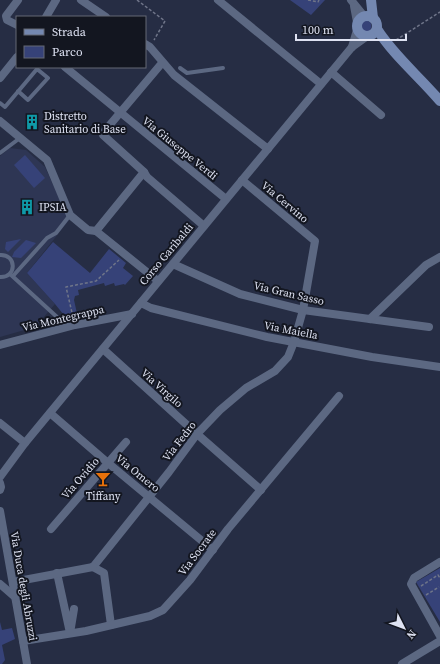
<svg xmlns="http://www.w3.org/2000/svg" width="440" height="664" viewBox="0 0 440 664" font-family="'Source Serif 4',serif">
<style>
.built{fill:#2e3654}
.green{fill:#364278}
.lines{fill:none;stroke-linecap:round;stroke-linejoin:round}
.path{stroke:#6f7589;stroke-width:1.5;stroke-dasharray:3 2;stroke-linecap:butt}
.lane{stroke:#5c6882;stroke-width:4}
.street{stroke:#5c6882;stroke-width:8}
.secondary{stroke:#7488b1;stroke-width:10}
.labels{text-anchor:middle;stroke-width:4;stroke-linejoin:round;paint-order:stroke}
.poi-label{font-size:11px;fill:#dee2f2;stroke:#131620;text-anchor:start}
.street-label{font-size:11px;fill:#dee2f2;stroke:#131620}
</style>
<rect width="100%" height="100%" fill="#262d44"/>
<polygon class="built" points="10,148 26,150 45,167 68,217 70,219 27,273 55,304 35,327 0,337 0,156"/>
<g class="green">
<polygon points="290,0 325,0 311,15"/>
<circle cx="366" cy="26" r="5.5"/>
<polygon points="25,155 45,178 34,188 14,165"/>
<polygon points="21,239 8,252 5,249 6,242"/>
<polygon points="26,240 36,243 21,258 12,257 14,252"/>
<polygon points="53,242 90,273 109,249 126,263 123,268 133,276 125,285 124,284 115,286 114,283 105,286 104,283 78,290 79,295 75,296 74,300 78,318 68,320 55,304 27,273"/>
<polygon points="440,568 440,622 416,582"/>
<polygon points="0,622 2,630 12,628 15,639 2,645 5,660 2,664 0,664"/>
</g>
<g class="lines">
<g class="path">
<polyline points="137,0 165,21 154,40"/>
<polyline points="308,0 318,2 319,0"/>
<polyline points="396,40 440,12"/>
<polyline points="73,317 66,287 96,281 119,260"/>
<polyline points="421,586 438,575 440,578"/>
<polyline points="426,595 439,587"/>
</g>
<g class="lane">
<polyline points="180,68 187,73 223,68"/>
<polyline points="0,103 5,107 37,69 48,78 28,100 18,91"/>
<polyline points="0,153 20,138"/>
<path d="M0,255C17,254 17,278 0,277"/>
<polyline points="10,274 57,317 69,327"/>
<polyline points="13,276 47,238 56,233 70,215"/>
</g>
<g class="street">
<polyline points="81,0 106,17"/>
<polyline points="218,0 321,84"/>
<polyline points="351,0 364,16"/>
<polyline points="354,6 357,22"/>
<polyline points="46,17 56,0"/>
<polyline points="17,25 7,20 6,16 18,0"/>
<polyline points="145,44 150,47 174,75 268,149"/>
<polyline points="352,47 357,30"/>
<polyline points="162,63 103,133 103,135 144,172 147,177 204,226"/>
<polyline points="65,67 226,199"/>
<polyline points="331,72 381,115"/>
<polyline points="0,78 17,57"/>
<polyline points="0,121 47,160 70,215 88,230 96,231"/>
<polyline points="96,231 158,281"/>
<polyline points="96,231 144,172"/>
<polyline points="173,264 240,294 303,310 429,327"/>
<polyline points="141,303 151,308 267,337 372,357 440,367"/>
<polyline points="370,319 426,265 440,257"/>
<polyline points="0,345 75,325 132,314"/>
<polyline points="103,349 197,434 261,490"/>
<polyline points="50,413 108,463 213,550"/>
<polyline points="0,423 25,443"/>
<polyline points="0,477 25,443 352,47 366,37"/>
<polyline points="0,483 1,487 0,490"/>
<polyline points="0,511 27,664"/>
<polyline points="51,529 126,442"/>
<polyline points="440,562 414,578 411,584 440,636"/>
<polyline points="93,567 169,472 197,434 220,410 246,388 275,371 288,357 294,342 303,310 315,241 242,180"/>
<polyline points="93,567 104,573 111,625"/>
<polyline points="57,573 70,633 74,609"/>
<polyline points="13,582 93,567"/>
<polyline points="0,584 15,597"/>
<polyline points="23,641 86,631 150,616 163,610 190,580 228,529 339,396"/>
<polyline points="402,664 440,641"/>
</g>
<g class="secondary">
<polyline points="371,0 373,18"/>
<circle cx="367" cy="26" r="10"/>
<path d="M377,29C394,56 419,76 440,101"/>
</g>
</g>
<defs>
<symbol id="building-bare" viewBox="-9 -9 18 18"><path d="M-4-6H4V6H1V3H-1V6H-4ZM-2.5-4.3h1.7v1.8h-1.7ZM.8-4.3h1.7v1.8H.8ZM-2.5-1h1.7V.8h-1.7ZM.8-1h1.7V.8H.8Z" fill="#0f9aa8" stroke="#131620" stroke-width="2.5" paint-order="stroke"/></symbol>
<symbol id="bar-bare" viewBox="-9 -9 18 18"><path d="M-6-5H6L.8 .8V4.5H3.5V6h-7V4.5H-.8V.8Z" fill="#e8710a" stroke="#131620" stroke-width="2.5" paint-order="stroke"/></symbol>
</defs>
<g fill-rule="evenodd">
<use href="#building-bare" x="21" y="111" width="22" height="22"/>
<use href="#building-bare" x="16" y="196" width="22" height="22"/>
<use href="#bar-bare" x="92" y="468" width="22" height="22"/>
</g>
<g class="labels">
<g class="poi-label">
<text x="44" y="120">Distretto<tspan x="44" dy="13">Sanitario di Base</tspan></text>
<text x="39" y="211">IPSIA</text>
<text x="103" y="500" text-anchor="middle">Tiffany</text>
</g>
<g class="street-label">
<text transform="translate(180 148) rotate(39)" y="4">Via Giuseppe Verdi</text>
<text transform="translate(285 202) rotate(40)" y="4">Via Cervino</text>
<text transform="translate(166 254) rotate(-50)" y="4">Corso Garibaldi</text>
<text transform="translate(289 293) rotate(13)" y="4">Via Gran Sasso</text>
<text transform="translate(63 318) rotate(-13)" y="4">Via Montegrappa</text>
<text transform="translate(291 330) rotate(11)" y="4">Via Maiella</text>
<text transform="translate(162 388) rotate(42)" y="4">Via Virgilo</text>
<text transform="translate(179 441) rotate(-52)" y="4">Via Fedro</text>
<text transform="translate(138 473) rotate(39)" y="4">Via Omero</text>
<text transform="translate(80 478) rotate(-49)" y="4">Via Ovidio</text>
<text transform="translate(197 552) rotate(-53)" y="4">Via Socrate</text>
<text transform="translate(24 586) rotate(80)" y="4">Via Duca degli Abruzzi</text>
</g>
</g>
<rect x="16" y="16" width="130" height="52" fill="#131620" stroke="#646874"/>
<rect x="24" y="29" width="20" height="6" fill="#7488b1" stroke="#646874"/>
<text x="52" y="36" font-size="12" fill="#dee2f2">Strada</text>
<rect x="24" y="46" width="20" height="12" fill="#364278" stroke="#646874"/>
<text x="52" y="56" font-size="12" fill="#dee2f2">Parco</text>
<g transform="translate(404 628) rotate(132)" stroke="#131620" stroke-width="3" paint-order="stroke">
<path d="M0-3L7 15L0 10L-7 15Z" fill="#dee2f2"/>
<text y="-6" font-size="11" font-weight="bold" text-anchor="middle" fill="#dee2f2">N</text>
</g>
<path d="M296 34v6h110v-6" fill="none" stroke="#dee2f2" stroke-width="2"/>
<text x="302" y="34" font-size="12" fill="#dee2f2" stroke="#131620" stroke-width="3" paint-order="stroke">100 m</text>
</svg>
